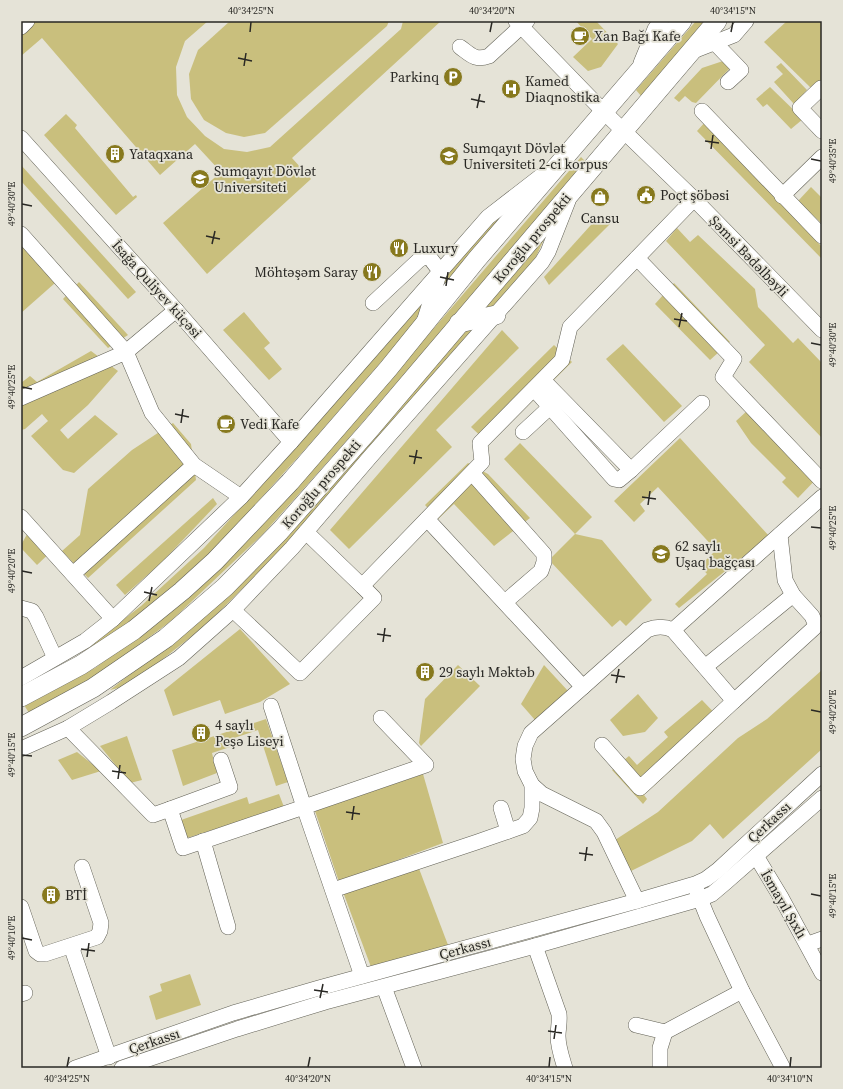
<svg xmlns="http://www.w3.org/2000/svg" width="843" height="1089" viewBox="0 0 843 1089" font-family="'Source Serif 4',serif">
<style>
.green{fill:#c9bf7d}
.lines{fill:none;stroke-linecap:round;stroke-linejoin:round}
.minor-casing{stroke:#626156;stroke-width:16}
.major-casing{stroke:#626156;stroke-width:20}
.minor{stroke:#fff;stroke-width:15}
.major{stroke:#fff;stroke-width:19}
.ticks{fill:none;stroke:#292824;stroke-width:1.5}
.labels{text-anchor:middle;stroke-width:3.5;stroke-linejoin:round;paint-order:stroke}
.poi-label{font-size:14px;fill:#292824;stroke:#e5e3d7;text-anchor:start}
.street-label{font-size:14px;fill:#292824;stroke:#e5e3d7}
.neatline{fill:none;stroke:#292824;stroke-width:1.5}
.ticks-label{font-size:10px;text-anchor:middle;fill:#292824}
</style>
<rect width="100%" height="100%" fill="#e5e3d7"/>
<g class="green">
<polygon points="21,21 208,21 185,41 176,67 177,95 187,117 205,136 224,149 247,152 270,147 401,29 403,21 441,21 292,158 311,179 207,274 163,223 221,172 195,144 160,175 42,38 21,56"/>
<polygon points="230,21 389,21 387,26 265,133 244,137 226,133 204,120 191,99 189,74 198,50"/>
<polygon points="576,21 596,21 618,44 601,67 588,71 573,57 592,39"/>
<polygon points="696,21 706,21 642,97 636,90"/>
<polygon points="787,21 822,21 822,80 812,89 764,42"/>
<polygon points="726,60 732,66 696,103 692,102 685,96 679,102 674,98 702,68"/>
<polygon points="781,63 807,90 794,104 774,82 783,74 776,67"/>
<polygon points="770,87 803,119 791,129 767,104 763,107 756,99"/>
<polygon points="66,114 77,125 75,128 133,197 136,195 137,197 116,215 44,135"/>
<polygon points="707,120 753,174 822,247 821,258 697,131"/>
<polygon points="581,157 587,163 348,439 263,534 171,621 101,673 29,713 24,705 95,668 165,616 257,531 441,320"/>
<polygon points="21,165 136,292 128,299 21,181"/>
<polygon points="811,187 822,198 821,223 798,201"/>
<polygon points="516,205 442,290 450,267 491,220"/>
<polygon points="599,216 610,224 549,285 544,277"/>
<polygon points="677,228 690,242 698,235 755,289 758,307 793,343 798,338 822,363 822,438 749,362 765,345 666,241"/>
<polygon points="545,237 535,259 490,310 477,315"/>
<polygon points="21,245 55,283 21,313"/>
<polygon points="79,282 128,335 108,348 63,299"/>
<polygon points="674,283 730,342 710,360 655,304"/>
<polygon points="426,297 414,324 316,437 210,555 129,624 98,645 81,652 141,606 204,548 306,435"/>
<polygon points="244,312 270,343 264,348 282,369 269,380 223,330"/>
<polygon points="477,327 286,544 237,594 206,625 130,685 110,690 206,615 462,332"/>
<polygon points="502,330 519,348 436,430 452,447 349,549 330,530"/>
<polygon points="623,344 682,406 664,422 606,359"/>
<polygon points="554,345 572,362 489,444 471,427"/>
<polygon points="91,351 118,371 88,405 60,430 68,439 95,415 118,434 74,473 63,470 31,436 48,421 42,414 25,429 21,430 21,383 30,376 37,382"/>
<polygon points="748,410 822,473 798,498 782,482 786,478 751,443 736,421"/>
<polygon points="173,423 191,444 196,480 88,578 62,551 80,535 88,489 132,450"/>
<polygon points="680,438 769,536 679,608 675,604 707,574 700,566 716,550 658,487 640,504 645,511 634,522 614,501"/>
<polygon points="520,443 592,517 575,534 602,540 652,600 626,626 620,620 612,627 549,560 575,534 504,459"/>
<polygon points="468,463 488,474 530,518 494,546 454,504 438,519 425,505"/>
<polygon points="213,498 217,504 162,562 125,595 116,585"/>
<polygon points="34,522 57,546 37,565 21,548 21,545"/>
<polygon points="240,629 290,684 260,702 225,714 220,700 173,716 164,690"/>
<polygon points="458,665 480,686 421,746 419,743 425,699"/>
<polygon points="544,665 568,691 535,720 521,704"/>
<polygon points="822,670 822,749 723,839 710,824 692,841 631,871 615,840 658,812 738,738 767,719"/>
<polygon points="638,694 658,718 645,732 623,736 610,720"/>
<polygon points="702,700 723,722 644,795 647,799 643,804 612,770 629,756 637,765 668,737 664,732"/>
<polygon points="266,719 288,782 276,786 258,730 228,740 230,747 212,753 217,773 183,786 172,750"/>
<polygon points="127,736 142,780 130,783 100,746"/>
<polygon points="77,752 101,771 72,780 58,760"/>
<polygon points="423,774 443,843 339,882 315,811"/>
<polygon points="279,794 284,807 187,838 181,820 247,797 249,804"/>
<polygon points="418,866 448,945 371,967 343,892"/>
<polygon points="190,974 201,1005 156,1020 149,996 162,991 160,984"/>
</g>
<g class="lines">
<defs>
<g id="minor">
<polyline points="516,21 604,112 694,199 822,330"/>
<polyline points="21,27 27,21"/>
<polyline points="714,42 741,70 728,82"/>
<path d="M460,47C471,55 475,61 489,56L527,21"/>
<polyline points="693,51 734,35 746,21"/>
<polyline points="641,63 655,29 661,21"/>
<polyline points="822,89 821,88 800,108 822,131"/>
<polyline points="702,111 822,236"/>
<polyline points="21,138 176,310 291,442"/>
<polyline points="782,196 822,157"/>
<polyline points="21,234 126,352 176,310"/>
<polyline points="637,258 734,359 723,377 822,481"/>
<polyline points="373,303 419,260 424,257 430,258 440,271 424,322"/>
<polyline points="543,380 631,470 702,403"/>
<polyline points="534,389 614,479 619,480 631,470"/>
<polyline points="21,398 126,352 152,413 194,465 241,497"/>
<polyline points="523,432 550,407"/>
<polyline points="472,473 544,554 544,562 541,571 505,602"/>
<polyline points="21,517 113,619"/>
<path d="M427,519L583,687L647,630C657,626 664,626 673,630L734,701L640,788L602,745"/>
<polyline points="306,532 362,586 482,462 480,443 562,360 570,327 694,199"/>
<polyline points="73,574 194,465"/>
<polyline points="21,608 32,611 36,617 55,658"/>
<polyline points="233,610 300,673 374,598 362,586"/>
<polyline points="673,630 822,497"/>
<polyline points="705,667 793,595"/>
<polyline points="21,678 85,641 113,619 241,497 291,442 488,217 541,176"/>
<polyline points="734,701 814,628 815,623 812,616 793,595 785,580 780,535"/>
<polyline points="271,706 304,807 426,765 381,718"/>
<polyline points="68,728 153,815 170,809 183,848 304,807 362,976"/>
<polyline points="21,749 68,728 111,702 179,658 233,610 292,548 370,457 542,262 548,252 568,201"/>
<polyline points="532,785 542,794 596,821 604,832 637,901"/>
<polyline points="501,808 508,831"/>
<polyline points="170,809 230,787 221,760"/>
<polyline points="203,841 228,927"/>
<polyline points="756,856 782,899 822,973"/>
<polyline points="333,890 477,842 523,826 530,818 532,808 532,785 525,771 523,759 525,746 531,733 583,687"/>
<polyline points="697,891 707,916 742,991 783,1068"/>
<polyline points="21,907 36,951 40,954 45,954 97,937 100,931 101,923 82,867"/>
<polyline points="808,944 822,939"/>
<polyline points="71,946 109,1057"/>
<path d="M535,946L559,1014C560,1022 558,1029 558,1036C558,1047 562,1058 565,1068"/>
<polyline points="384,987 414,1068"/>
<polyline points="21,994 25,993"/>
<polyline points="636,1025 665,1032"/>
<polyline points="75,1068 233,1013 319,988 637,901 695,884 706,879 718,870 822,774"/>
<polyline points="122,1068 237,1029 325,1002 535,946 700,899 712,894 725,883 822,798"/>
<polyline points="660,1068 660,1048 665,1032 742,991"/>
</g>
<g id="major">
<polyline points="459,323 496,315"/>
<polyline points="21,697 81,665 134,630 182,591 215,561 290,482 388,369 477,259 682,21"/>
<polyline points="21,727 93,688 166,638 225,587 280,531 370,429 717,21"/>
</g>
</defs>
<use href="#minor" class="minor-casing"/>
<use href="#major" class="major-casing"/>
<use href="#minor" class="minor"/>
<use href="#major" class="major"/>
</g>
<path class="ticks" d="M250,32L251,22M490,32L492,22M731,32L733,22M238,58L252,61M244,66L246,53M471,99L485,102M477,108L480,94M705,141L719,143M711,149L713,135M811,159L821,161M22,204L32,206M206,236L220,239M212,244L215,231M440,277L454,280M446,286L448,272M674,319L687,321M679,327L682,313M811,343L821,345M22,387L32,389M175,414L189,417M181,423L183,409M409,456L422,458M414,464L417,450M642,497L656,499M648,505L650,491M811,527L821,528M22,571L32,573M144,592L157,595M149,601L152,587M377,634L391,636M383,642L385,628M611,675L625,677M616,683L619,669M811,710L821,712M22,755L32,756M112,771L126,773M118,779L120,765M346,812L360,814M352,820L354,806M579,853L593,855M585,861L587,847M811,894L821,896M22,938L32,940M81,949L95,951M87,957L89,943M314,990L328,992M320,998L323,984M548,1031L562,1033M554,1039L556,1025M67,1067L69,1057M308,1067L310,1057M549,1067L550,1057M790,1067L791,1057"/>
<defs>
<symbol id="cafe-disc" viewBox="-11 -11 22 22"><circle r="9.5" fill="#87791e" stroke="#e5e3d7"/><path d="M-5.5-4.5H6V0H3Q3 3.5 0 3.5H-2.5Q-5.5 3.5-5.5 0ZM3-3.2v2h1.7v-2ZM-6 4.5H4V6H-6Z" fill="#fff"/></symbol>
<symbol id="parking-disc" viewBox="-11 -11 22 22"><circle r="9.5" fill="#87791e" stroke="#e5e3d7"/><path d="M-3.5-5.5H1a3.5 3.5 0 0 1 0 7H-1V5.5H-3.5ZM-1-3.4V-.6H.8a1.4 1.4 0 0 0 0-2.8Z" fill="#fff"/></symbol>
<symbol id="hospital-disc" viewBox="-11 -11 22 22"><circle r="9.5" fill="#87791e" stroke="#e5e3d7"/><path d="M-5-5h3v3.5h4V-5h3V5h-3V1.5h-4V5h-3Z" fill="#fff"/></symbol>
<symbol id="building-disc" viewBox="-11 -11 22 22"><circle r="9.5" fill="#87791e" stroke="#e5e3d7"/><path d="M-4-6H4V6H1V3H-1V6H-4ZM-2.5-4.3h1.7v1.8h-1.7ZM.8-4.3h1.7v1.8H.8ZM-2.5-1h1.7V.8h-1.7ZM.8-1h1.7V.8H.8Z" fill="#fff"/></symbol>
<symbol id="university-disc" viewBox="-11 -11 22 22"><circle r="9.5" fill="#87791e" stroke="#e5e3d7"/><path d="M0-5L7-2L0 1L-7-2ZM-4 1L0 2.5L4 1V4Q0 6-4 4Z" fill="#fff"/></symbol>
<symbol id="civic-disc" viewBox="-11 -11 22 22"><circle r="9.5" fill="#87791e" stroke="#e5e3d7"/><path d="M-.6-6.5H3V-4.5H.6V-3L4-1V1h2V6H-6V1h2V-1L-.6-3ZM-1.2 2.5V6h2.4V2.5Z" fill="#fff"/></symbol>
<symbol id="shop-disc" viewBox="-11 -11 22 22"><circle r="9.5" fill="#87791e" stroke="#e5e3d7"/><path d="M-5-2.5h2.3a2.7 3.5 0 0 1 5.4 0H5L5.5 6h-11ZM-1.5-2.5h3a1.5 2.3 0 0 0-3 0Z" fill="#fff"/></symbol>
<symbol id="restaurant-disc" viewBox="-11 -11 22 22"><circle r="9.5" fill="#87791e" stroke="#e5e3d7"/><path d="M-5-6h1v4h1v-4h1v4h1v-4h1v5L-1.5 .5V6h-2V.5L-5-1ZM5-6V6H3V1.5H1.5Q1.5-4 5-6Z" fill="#fff"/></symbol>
<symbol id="school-disc" viewBox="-11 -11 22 22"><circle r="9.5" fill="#87791e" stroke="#e5e3d7"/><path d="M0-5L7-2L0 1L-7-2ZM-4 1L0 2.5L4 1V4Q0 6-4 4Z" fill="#fff"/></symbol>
</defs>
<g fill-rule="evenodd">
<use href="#cafe-disc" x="569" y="25" width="22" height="22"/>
<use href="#parking-disc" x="442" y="66" width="22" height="22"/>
<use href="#hospital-disc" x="500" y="78" width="22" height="22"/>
<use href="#building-disc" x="104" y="143" width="22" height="22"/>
<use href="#university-disc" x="438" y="145" width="22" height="22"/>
<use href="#university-disc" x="189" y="168" width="22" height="22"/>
<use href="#civic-disc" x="635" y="184" width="22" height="22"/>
<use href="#shop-disc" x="589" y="186" width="22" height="22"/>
<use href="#restaurant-disc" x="388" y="237" width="22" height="22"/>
<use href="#restaurant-disc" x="361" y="261" width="22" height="22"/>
<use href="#cafe-disc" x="215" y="413" width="22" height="22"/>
<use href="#school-disc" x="650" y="543" width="22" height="22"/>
<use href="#building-disc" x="414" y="661" width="22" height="22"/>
<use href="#building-disc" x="190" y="722" width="22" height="22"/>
<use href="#building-disc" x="40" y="884" width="22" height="22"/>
</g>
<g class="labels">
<g class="poi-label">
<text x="594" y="41">Xan Bağı Kafe</text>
<text x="439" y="82" text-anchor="end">Parkinq</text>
<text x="525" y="86">Kamed<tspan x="525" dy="16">Diaqnostika</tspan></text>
<text x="463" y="153">Sumqayıt Dövlət<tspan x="463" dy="16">Universiteti 2-ci korpus</tspan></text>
<text x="129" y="159">Yataqxana</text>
<text x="214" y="176">Sumqayıt Dövlət<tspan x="214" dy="16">Universiteti</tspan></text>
<text x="660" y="200">Poçt şöbəsi</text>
<text x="600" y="223" text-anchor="middle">Cansu</text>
<text x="413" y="253">Luxury</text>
<text x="358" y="277" text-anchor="end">Möhtəşəm Saray</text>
<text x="240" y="429">Vedi Kafe</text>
<text x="675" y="551">62 saylı<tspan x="675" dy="16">Uşaq bağçası</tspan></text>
<text x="439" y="677">29 saylı Məktəb</text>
<text x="215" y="730">4 saylı<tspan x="215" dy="16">Peşə Liseyi</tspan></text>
<text x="65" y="900">BTİ</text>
</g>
<g class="street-label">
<text transform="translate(532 238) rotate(-50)" y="5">Koroğlu prospekti</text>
<text transform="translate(749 256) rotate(46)" y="5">Şəmsi Bədəlbəyli</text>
<text transform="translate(157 289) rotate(48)" y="5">İsağa Quliyev küçəsi</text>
<text transform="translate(321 484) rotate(-49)" y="5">Koroğlu prospekti</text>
<text transform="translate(769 822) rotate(-43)" y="5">Çerkassı</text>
<text transform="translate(784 904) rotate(60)" y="5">İsmayıl Şıxlı</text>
<text transform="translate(465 948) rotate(-15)" y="5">Çerkassı</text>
<text transform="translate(154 1041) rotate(-19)" y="5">Çerkassı</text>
</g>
</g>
<rect width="843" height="1089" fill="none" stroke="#e5e3d7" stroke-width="44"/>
<rect x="22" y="22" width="799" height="1045" class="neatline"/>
<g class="ticks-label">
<text x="251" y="14">40°34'25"N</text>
<text x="492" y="14">40°34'20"N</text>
<text x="733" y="14">40°34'15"N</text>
<text transform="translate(832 161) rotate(-90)" y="4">49°40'35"E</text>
<text transform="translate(11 204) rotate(-90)" y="4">49°40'30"E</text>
<text transform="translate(832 345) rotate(-90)" y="4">49°40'30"E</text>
<text transform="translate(11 387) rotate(-90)" y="4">49°40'25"E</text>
<text transform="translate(832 528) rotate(-90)" y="4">49°40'25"E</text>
<text transform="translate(11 571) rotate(-90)" y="4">49°40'20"E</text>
<text transform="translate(832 712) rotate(-90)" y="4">49°40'20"E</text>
<text transform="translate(11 755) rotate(-90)" y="4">49°40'15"E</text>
<text transform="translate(832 896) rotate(-90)" y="4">49°40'15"E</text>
<text transform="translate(11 938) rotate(-90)" y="4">49°40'10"E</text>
<text x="67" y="1082">40°34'25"N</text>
<text x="308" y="1082">40°34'20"N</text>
<text x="549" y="1082">40°34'15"N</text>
<text x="790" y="1082">40°34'10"N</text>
</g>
</svg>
